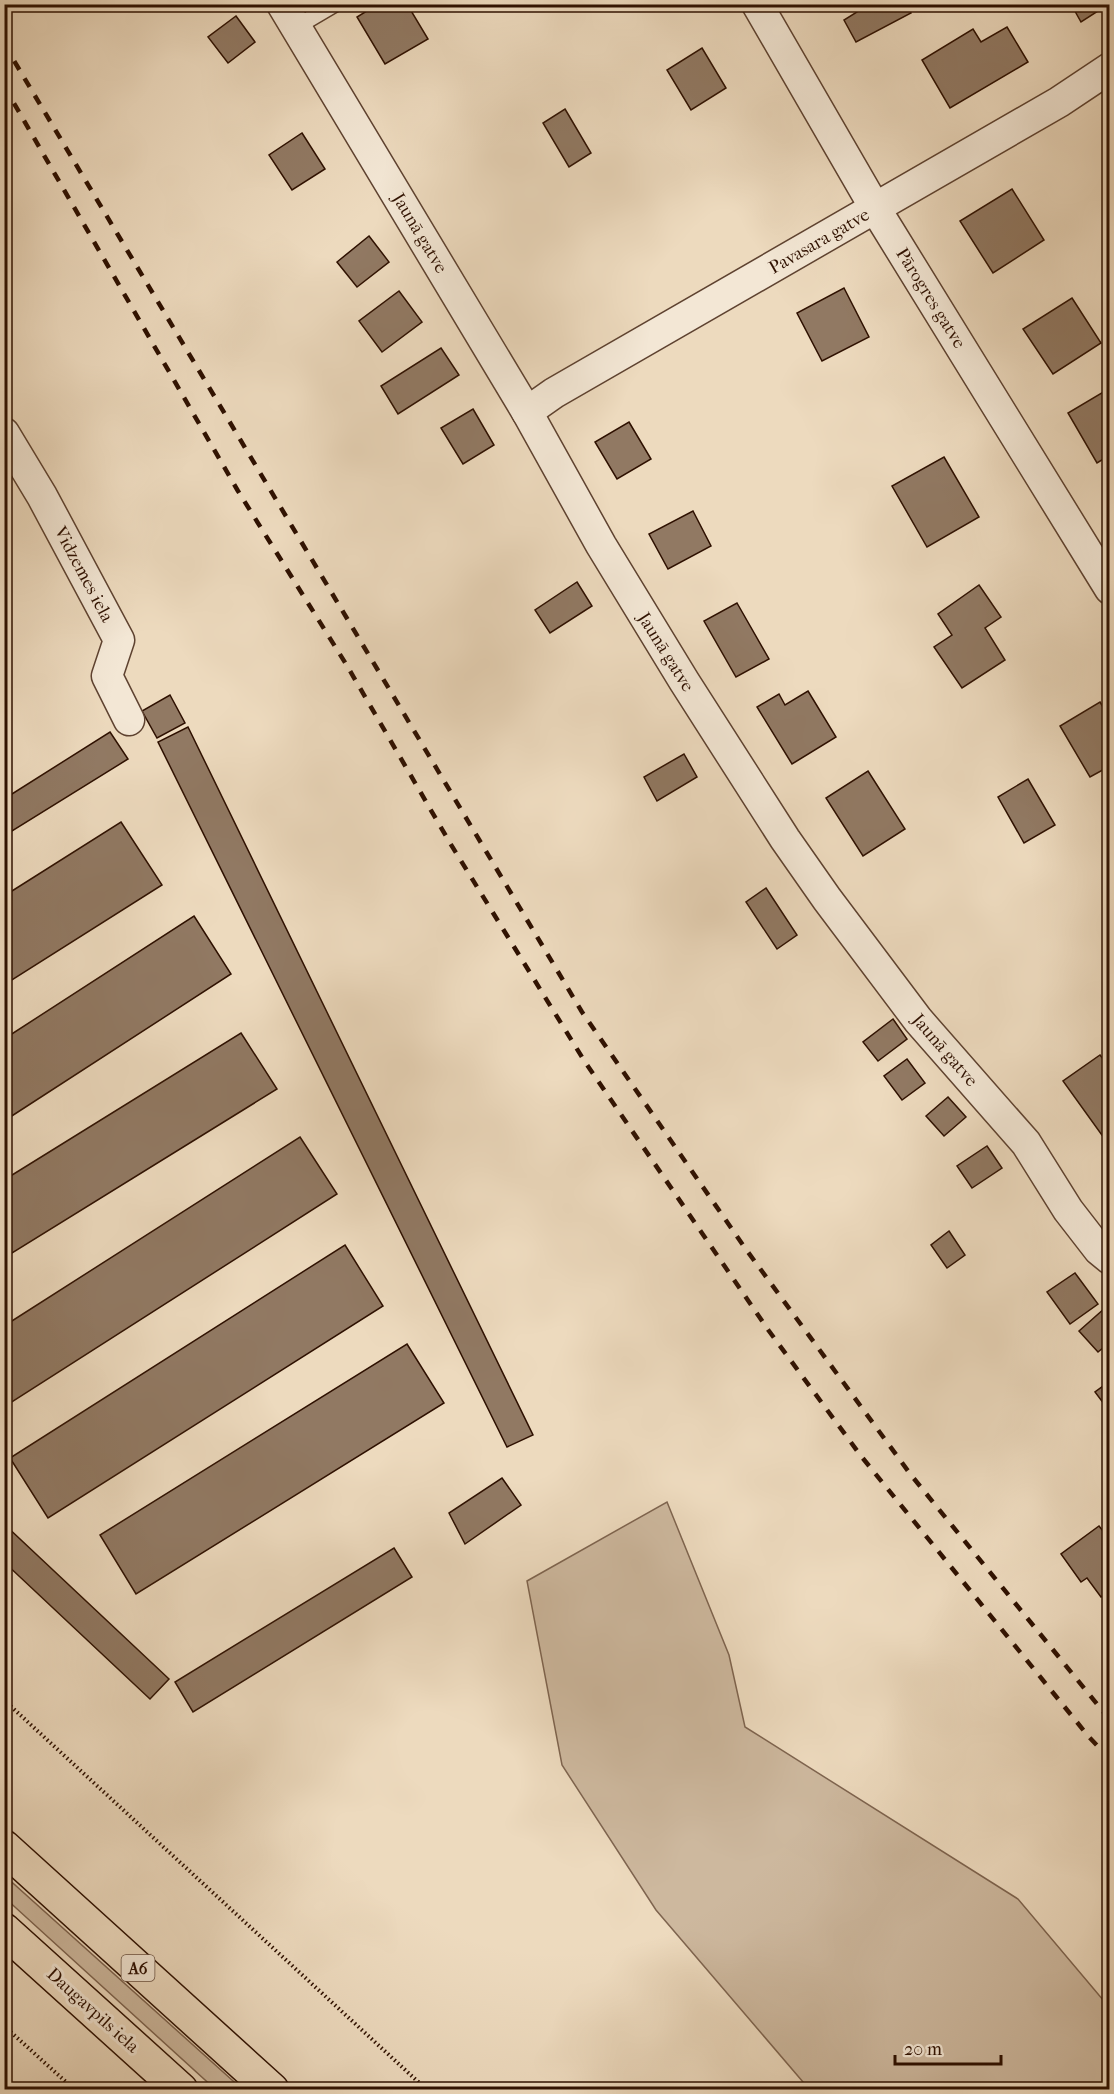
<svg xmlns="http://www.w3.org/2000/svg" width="1114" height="2094" viewBox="0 0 1114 2094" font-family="'IM FELL French Canon',serif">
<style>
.green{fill:#cdb89e;stroke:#7e644f;stroke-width:1.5}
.building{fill:#917963;stroke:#2e1000;stroke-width:1.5}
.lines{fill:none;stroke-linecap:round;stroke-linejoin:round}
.service-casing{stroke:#5e4230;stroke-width:18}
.minor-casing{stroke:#5e4230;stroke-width:33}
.trunk-casing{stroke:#2e1000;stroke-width:36}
.path{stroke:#2e1000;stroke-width:4;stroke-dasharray:1.5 3;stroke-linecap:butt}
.service{stroke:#f3e7d5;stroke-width:15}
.minor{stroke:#f3e7d5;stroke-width:30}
.trunk{stroke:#eddabe;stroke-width:33}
.rail{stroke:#2e1000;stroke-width:4.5;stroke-dasharray:10 10;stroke-linecap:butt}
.labels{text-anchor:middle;stroke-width:6;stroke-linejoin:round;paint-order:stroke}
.shield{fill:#f3e7d5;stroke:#695040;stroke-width:1.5}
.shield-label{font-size:16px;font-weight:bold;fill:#2e1000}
.street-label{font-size:18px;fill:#2e1000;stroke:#f3e7d5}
</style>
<rect width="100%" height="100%" fill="#eddabe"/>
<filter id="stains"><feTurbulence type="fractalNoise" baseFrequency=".00333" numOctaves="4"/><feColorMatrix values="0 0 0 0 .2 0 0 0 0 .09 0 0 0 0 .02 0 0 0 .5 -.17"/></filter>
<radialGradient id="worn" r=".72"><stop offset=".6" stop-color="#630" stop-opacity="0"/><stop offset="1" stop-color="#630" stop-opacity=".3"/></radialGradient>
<g class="green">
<polygon points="667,1502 729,1655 745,1727 1018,1899 1109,2007 1109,2089 809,2089 656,1910 562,1765 527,1581"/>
<polygon points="4,1876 5,1876 242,2089 215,2089 5,1898"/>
</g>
<g class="building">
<polygon points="378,4 407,4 428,39 385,64 357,17"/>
<polygon points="853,4 906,4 911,13 856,42 844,20 857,12"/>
<polygon points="1071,4 1109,4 1081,22"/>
<polygon points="236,16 255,42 228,63 208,37"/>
<polygon points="1007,27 1028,62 950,108 922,60 973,29 981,42"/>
<polygon points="702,48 726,88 691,110 667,70"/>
<polygon points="565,109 591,153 569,167 543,123"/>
<polygon points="302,133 325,169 292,190 269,155"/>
<polygon points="1012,189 1044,240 993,273 960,221"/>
<polygon points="369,236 389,262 357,287 337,262"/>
<polygon points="844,288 869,337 822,361 797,313"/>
<polygon points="399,291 422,322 382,352 359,321"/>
<polygon points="1072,298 1101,343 1053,374 1023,329"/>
<polygon points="441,348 459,375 398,414 381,386"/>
<polygon points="1110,388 1110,455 1097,463 1068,413"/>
<polygon points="473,409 494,445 463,464 441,428"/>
<polygon points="629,422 651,459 617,479 595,442"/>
<polygon points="944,457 979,517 927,547 892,486"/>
<polygon points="693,511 711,546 668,569 649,534"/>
<polygon points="577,582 592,606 550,633 535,610"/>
<polygon points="979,585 1001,617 985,628 1005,660 962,688 934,647 952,635 938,614"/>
<polygon points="737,603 769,659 736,677 704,621"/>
<polygon points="808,691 836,737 792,764 757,707 779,694 785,705"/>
<polygon points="170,695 185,723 157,738 142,711"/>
<polygon points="1100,702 1110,719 1110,766 1090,777 1060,726"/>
<polygon points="188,727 533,1435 507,1447 158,742"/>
<polygon points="110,732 128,759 4,836 4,799"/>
<polygon points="684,754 697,777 657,801 644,777"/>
<polygon points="868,771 905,829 863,856 826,798"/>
<polygon points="1028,779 1055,825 1024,843 998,797"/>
<polygon points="121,822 162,885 4,985 4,896"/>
<polygon points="766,888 797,935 777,949 746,902"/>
<polygon points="194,916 231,974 4,1121 4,1039"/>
<polygon points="893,1019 907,1039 878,1061 863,1042"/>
<polygon points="241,1033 277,1089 4,1258 4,1180"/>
<polygon points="1100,1055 1110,1068 1110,1134 1104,1138 1063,1081"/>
<polygon points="907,1059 925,1083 902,1100 884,1076"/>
<polygon points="948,1097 966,1117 944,1136 926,1116"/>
<polygon points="300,1137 337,1194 4,1407 4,1326"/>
<polygon points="987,1146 1002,1168 972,1188 957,1166"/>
<polygon points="949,1231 965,1255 947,1268 931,1245"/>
<polygon points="345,1245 383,1306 48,1518 10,1458"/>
<polygon points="1075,1273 1098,1304 1070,1324 1047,1292"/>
<polygon points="1105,1308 1110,1313 1110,1342 1098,1352 1079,1331"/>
<polygon points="407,1344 444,1403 136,1594 100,1535"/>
<polygon points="1110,1381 1110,1412 1095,1392"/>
<polygon points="502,1478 521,1505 465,1544 449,1513"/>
<polygon points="4,1524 169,1679 150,1699 4,1562"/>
<polygon points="1099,1526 1110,1540 1110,1592 1101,1597 1087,1578 1081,1582 1061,1554"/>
<polygon points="394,1548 412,1577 193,1712 175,1682"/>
</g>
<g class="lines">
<defs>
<polyline id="service" points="296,27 335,4"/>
<g id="minor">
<polyline points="282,4 527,412 601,545 684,681 785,839 827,899 918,1020 1026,1143 1068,1210 1099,1250 1110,1259"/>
<polyline points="757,4 875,208 1110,589"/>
<polyline points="527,412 554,393 1059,102 1110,68"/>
<polyline points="4,433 42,496 119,640 107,676 129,720"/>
</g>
<g id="trunk">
<polyline points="4,1847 272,2090"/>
<polyline points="4,1930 181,2090"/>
</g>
</defs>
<use href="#service" class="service-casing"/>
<use href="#minor" class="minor-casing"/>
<use href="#trunk" class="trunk-casing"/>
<g class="path">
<polyline points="4,1700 427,2090"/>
<polyline points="4,2026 75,2090"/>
</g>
<use href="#service" class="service"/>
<use href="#minor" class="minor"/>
<use href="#trunk" class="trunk"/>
<g class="rail">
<polyline points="4,44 582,1012 745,1248 911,1475 1110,1720"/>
<polyline points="4,86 238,491 346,664 450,843 585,1062 769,1331 861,1456 1089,1737 1110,1759"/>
</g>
</g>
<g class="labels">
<rect class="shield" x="121.5" y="1955" width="33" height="26" rx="4.5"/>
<g class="shield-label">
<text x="138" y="1974">A6</text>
</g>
<g class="street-label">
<text transform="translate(420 233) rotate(59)" y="6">Jaunā gatve</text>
<text transform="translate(819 241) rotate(-30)" y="6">Pavasara gatve</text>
<text transform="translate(931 298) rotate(58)" y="6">Pārogres gatve</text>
<text transform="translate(84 574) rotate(62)" y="6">Vidzemes iela</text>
<text transform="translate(666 652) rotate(58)" y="6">Jaunā gatve</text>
<text transform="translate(945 1050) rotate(49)" y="6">Jaunā gatve</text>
<text transform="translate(93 2010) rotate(42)" y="6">Daugavpils iela</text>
</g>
</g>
<rect width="1114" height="2094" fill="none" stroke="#eddabe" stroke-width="24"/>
<rect x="6" y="6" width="1102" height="2082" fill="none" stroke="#2e1000" stroke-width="3"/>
<rect x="12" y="12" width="1090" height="2070" fill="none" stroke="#2e1000" stroke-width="1.5"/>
<path d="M895 2055v9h106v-9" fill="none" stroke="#2e1000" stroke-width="3"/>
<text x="904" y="2055" font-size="18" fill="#2e1000" stroke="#f3e7d5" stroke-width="4.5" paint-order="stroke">20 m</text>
<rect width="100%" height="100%" filter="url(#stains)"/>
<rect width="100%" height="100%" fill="url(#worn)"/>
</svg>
